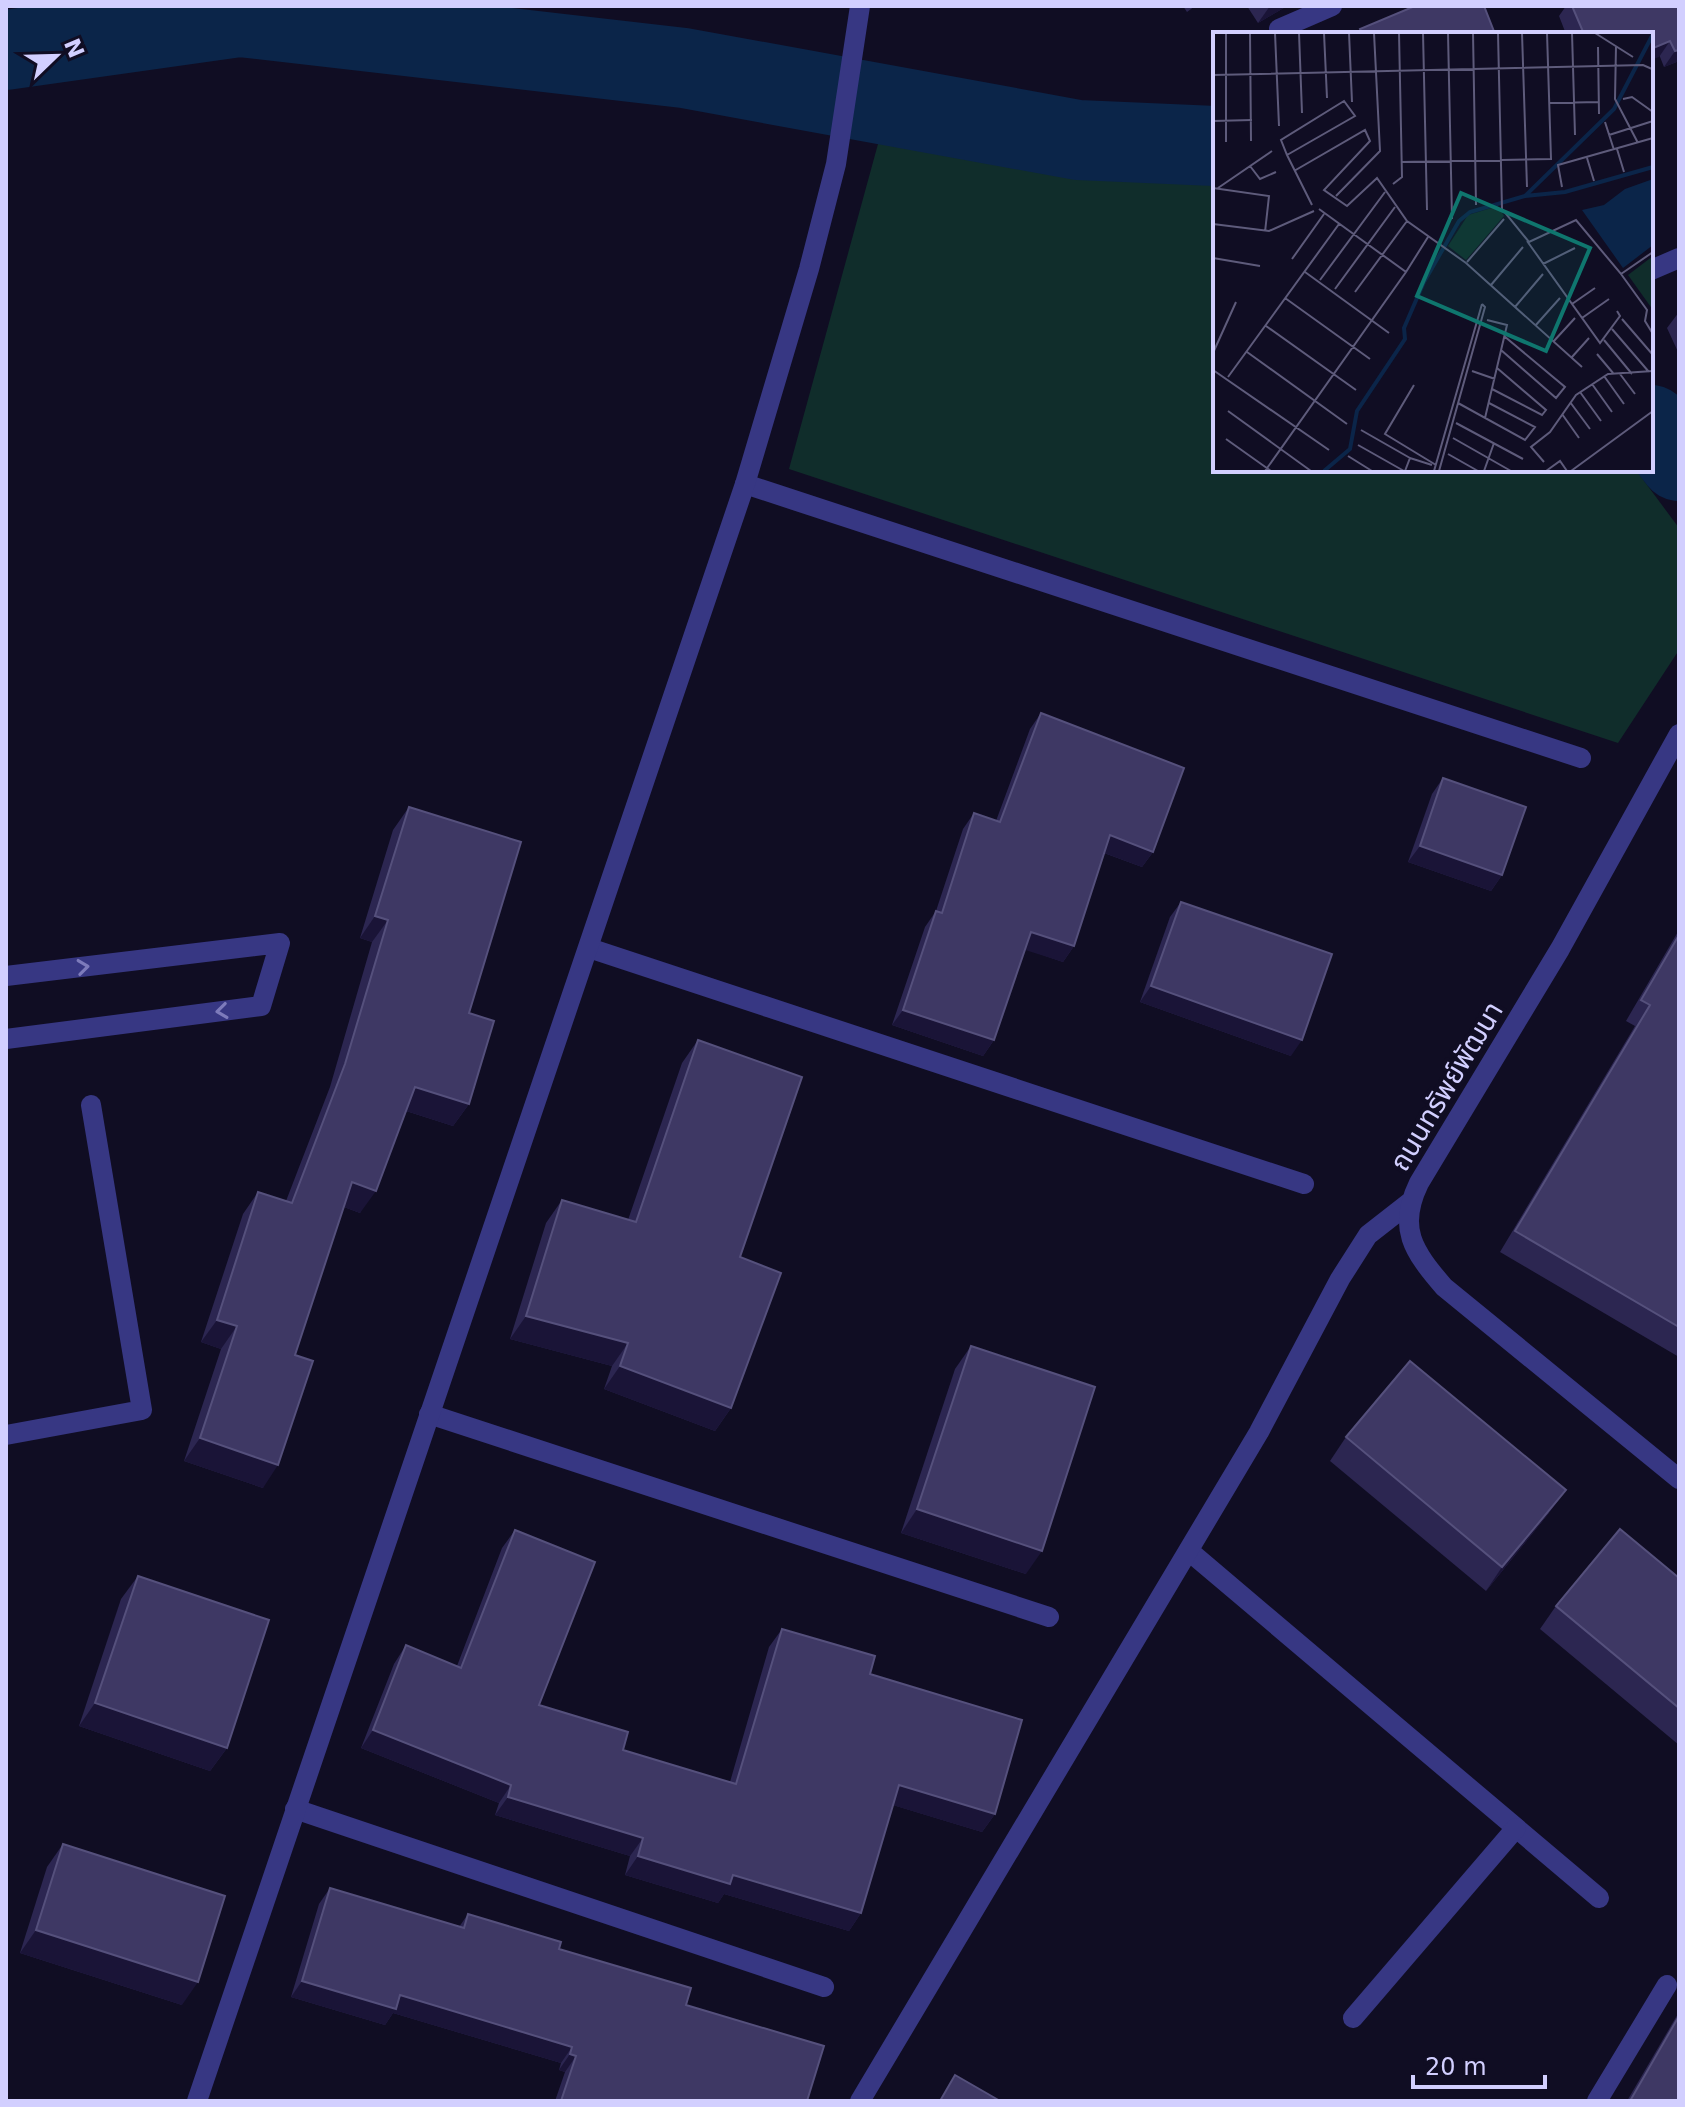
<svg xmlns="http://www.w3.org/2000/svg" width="1685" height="2107" viewBox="0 0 1685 2107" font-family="'DejaVu Sans','Noto Sans Thai',sans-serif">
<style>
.green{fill:#102d2b}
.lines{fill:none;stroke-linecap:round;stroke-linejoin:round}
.river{stroke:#0b2549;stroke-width:80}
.service{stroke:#373783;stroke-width:20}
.minor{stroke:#373783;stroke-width:20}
.tertiary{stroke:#373783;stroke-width:20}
.wall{fill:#2c2651}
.shaded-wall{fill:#1a1437}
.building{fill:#3e3864;stroke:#55507c;stroke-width:2}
.oneway{stroke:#7d7bbb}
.labels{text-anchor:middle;stroke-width:8;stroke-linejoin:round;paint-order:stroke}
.street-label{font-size:28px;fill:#d2cfff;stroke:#100d23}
.inset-river{fill:none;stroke:#0b2549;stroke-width:4}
.inset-road{fill:none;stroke:#5e5b7b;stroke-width:2}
.view{fill:#0f766e;fill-opacity:0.15;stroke:#0f766e;stroke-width:4}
.inset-edge{fill:none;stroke:#d2cfff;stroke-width:4}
</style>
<rect width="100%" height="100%" fill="#100d23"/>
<polygon class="green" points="881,133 1215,169 1215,470 1636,470 1679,528 1679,650 1618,743 789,469"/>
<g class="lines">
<g class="river">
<polyline points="6,50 240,17 684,68 1078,140 1215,146"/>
<polyline points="1651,425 1679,461"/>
</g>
<polyline class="service" points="1597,2101 1667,1985"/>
<g class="minor">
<polyline points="1279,29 1332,6"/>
<polyline points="1651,270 1679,258"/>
<polyline points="745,484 1581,758"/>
<polyline points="589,948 1304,1184"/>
<polyline points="6,976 280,943 261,1006 6,1039"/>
<polyline points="429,1414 1049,1617"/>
<polyline points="6,1435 142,1410 91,1105"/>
<polyline points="1189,1551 1599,1898"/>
<polyline points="295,1809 824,1987"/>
<polyline points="1353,2018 1516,1828"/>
<polyline points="197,2101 745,484 809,269 836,164 860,6"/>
<polyline points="860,2101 1259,1432 1340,1279 1368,1235 1409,1203"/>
</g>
<path class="tertiary" d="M1679,734L1560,949L1419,1183C1397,1228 1413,1251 1444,1287L1679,1479"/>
</g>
<g class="wall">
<polygon points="1183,6 1195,6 1187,12"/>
<polygon points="1247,6 1287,6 1258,23"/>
<polygon points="1566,6 1679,6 1679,61 1664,67 1651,34 1566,34 1559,16"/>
<polygon points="1679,312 1679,354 1667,328"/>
<polygon points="1041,713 1153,852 1142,867 1104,853 1074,946 1063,962 1025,949 994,1040 983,1056 892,1025 925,927 936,911 963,829 974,813 996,821 1030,729"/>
<polygon points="1443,778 1502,875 1491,891 1408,862 1432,794"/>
<polygon points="409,807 469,1013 469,1104 453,1126 406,1111 360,1213 344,1207 295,1355 263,1488 184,1461 221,1349 201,1342 243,1214 258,1192 286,1201 330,1087 372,942 360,938 393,830"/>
<polygon points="1181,902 1291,1056 1140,1002 1170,917"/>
<polygon points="1679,930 1679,1357 1500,1252 1635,1026 1626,1021"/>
<polygon points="698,1040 740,1257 731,1408 715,1431 604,1389 612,1366 510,1339 546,1223 562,1200 628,1220 682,1063"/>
<polygon points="971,1346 1026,1574 901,1533 955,1369"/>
<polygon points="1346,1437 1549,1513 1486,1591 1330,1461"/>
<polygon points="515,1530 539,1705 623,1750 730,1782 769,1647 782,1629 870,1674 995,1814 982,1832 893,1805 861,1913 849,1931 724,1894 718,1903 625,1875 630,1856 495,1815 499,1803 361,1748 394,1664 406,1645 457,1666 502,1548"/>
<polygon points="138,1576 227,1748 210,1771 79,1726 121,1599"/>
<polygon points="1679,1578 1679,1745 1540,1629 1556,1606"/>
<polygon points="63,1844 182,2005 20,1953 47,1867"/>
<polygon points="330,1888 459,1927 468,1914 559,1949 686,2005 807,2101 555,2101 565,2072 559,2070 561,2063 393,2013 385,2025 291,1997 319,1904"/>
<polygon points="1679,2012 1679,2101 1627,2101"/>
</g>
<g class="shaded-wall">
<polygon points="1270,6 1287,6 1258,23"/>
<polygon points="1670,41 1659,57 1651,60 1651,49"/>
<polygon points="1679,50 1679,61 1664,67 1675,51"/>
<polygon points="1110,835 1153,852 1142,867 1099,851"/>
<polygon points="1420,846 1502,875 1491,891 1408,862"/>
<polygon points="375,916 388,920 372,942 360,938"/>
<polygon points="1031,932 1074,946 1063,962 1019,948"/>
<polygon points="1151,986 1302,1040 1291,1056 1140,1002"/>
<polygon points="903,1010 994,1040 983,1056 892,1025"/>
<polygon points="415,1087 469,1104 453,1126 400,1109"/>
<polygon points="352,1182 376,1191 360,1213 336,1204"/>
<polygon points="526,1316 628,1343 612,1366 510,1339"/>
<polygon points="217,1320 237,1326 221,1349 201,1342"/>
<polygon points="620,1366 731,1408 715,1431 604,1389"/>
<polygon points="200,1438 278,1465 263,1488 184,1461"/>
<polygon points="1566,1490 1549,1513 1486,1591 1502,1567"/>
<polygon points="917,1509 1042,1551 1026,1574 901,1533"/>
<polygon points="95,1703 227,1748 210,1771 79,1726"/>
<polygon points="373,1730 511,1785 499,1803 361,1748"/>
<polygon points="899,1785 995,1814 982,1832 886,1803"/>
<polygon points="508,1797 643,1838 630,1856 495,1815"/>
<polygon points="638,1856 733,1875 861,1913 849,1931 724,1894 718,1903 625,1875"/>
<polygon points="36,1930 198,1982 182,2005 20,1953"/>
<polygon points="302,1981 400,1995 572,2047 561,2063 393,2013 385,2025 291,1997"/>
<polygon points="570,2054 576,2056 565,2072 559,2070"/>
</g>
<g class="building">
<polygon points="1415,6 1484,6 1495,34 1362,34 1360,29"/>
<polygon points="1572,6 1679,6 1679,50 1675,51 1670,41 1651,49 1651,34 1584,34"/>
<polygon points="1041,713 1184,768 1153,852 1110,835 1074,946 1031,932 994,1040 903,1010 936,911 942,913 974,813 1000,822"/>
<polygon points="1443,778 1526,807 1502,875 1420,846"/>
<polygon points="409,807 521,842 469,1013 494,1021 469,1104 415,1087 376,1191 352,1182 295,1355 313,1361 278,1465 200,1438 237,1326 217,1320 258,1192 292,1203 345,1064 388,920 375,916"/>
<polygon points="1181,902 1332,954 1302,1040 1151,986"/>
<polygon points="1679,935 1679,1327 1515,1231 1650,1005 1641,1000"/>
<polygon points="698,1040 802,1077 740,1257 781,1273 731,1408 620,1366 628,1343 526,1316 562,1200 636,1222"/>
<polygon points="971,1346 1095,1387 1042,1551 917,1509"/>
<polygon points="1410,1361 1566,1490 1502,1567 1346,1437"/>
<polygon points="1620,1529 1679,1578 1679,1708 1556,1606"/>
<polygon points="515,1530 595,1562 539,1705 628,1732 623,1750 736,1784 782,1629 875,1656 870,1674 1022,1720 995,1814 899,1785 861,1913 733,1875 730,1884 638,1856 643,1838 508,1797 511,1785 373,1730 406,1645 461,1668"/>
<polygon points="138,1576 269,1620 227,1748 95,1703"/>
<polygon points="63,1844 225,1896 198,1982 36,1930"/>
<polygon points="330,1888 464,1928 468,1914 561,1942 559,1949 691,1988 686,2005 824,2046 807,2101 561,2101 576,2056 570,2054 572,2047 400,1995 396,2009 302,1981"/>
<polygon points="1679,2016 1679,2101 1630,2101"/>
<polygon points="955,2075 1000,2101 940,2101"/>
</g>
<defs><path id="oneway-chevron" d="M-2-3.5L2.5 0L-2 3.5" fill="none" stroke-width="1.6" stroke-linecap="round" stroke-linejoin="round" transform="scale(2)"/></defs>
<g class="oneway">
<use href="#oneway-chevron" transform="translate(83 967) rotate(-7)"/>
<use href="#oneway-chevron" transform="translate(222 1011) rotate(173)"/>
</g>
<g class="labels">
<g class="street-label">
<text transform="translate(1446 1086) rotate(-59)" y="10">ถนนทรัพย์พัฒนา</text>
</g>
</g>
<g transform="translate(1213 32)">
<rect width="440" height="440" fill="#100d23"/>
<path d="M285,174L291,184L253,228L235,214L255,183ZM440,224V278L415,243Z" fill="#102d2b"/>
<path d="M440,147V213L410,236L369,178L391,173L412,157Z" fill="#0b2549"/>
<path class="inset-river" d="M312,164L352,160L440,135M111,439L137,417L144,379L192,307L191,296L211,250L246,189L257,180L312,164L401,77L440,2"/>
<path class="inset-road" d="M13,1V110M37,1L38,109M62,1L66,94M86,1L89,81M111,1L114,66M136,1L139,70M210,1L214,178M235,1L239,187M260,1L263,173M285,1L289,177L316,210L363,188L408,242L440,220M309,1L314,155M359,1L362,103M382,1L420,25M403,14L402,67L425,111M385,15L386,82M0,43L430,33L439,37M410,67L419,65L440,80M337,71L386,70M0,89L39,88M392,90L401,118M396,103L440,89M404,117L411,140M74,123L142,84L131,69L68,108L74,123L99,173M374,126L381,149M189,130L338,127L334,1M37,134L47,147L63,140M81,139L152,98L157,109L111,158L134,174L164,146L194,189L253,231L369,335M180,152L189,145L186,1M349,155L345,133L440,106M0,156L56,164L52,200M5,156L59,119M123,164L167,119L161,1M0,192L56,199L101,179M314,209L387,311L407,284L404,279M0,226L47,234M79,227L111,182M254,230L291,187M330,232L362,216M92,240L176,301M193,240L215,205M408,242L434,278L432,289L440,302M107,248L172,160M278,253L310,215M122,257L182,175M142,260L194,189M72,266L157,327M359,272L382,256M302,275L330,242M369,286L396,267M409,287L440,323M53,294L143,358M322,294L347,266M399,297L436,340M391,308L419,342M340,310L362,286M288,318L343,366L352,355L291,304M34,320L134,392M0,321L23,270M384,322L400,341M359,325L376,306M0,338L116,418M259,339L282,347M407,342L422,362M391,344L411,372M15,345L126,192M379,352L399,380M201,353L172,402L223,433M279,357L329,383L333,378L284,336M367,360L388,389M357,370L377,397M245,371L312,408L322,395L276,371M15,379L98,439M349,382L366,406M272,386L294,293L274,288M243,391L310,427M148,398L197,426M240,406L298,439M13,407L58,439M145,413L191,439M235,422L265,439M135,424L159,439M331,430L318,415L337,400L363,363L395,342L440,339M52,439L193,240L106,177M192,439L197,426L219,433M221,439L269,272M226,439L272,275L269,272M271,439L281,411M333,439L347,429L354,439M358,439L440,379"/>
<path class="view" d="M248,161L377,216L333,319L204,264Z"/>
<rect width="440" height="440" class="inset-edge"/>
</g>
<rect width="1685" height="2107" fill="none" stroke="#d2cfff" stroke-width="16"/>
<g transform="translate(56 56) rotate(67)" stroke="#100d23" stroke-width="6" paint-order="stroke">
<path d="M0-6L14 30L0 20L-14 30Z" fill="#d2cfff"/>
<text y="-12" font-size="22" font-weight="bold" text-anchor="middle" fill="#d2cfff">N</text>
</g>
<path d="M1413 2075v12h132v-12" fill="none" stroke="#d2cfff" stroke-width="4"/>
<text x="1425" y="2075" font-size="24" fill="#d2cfff" stroke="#100d23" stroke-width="6" paint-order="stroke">20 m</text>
</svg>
